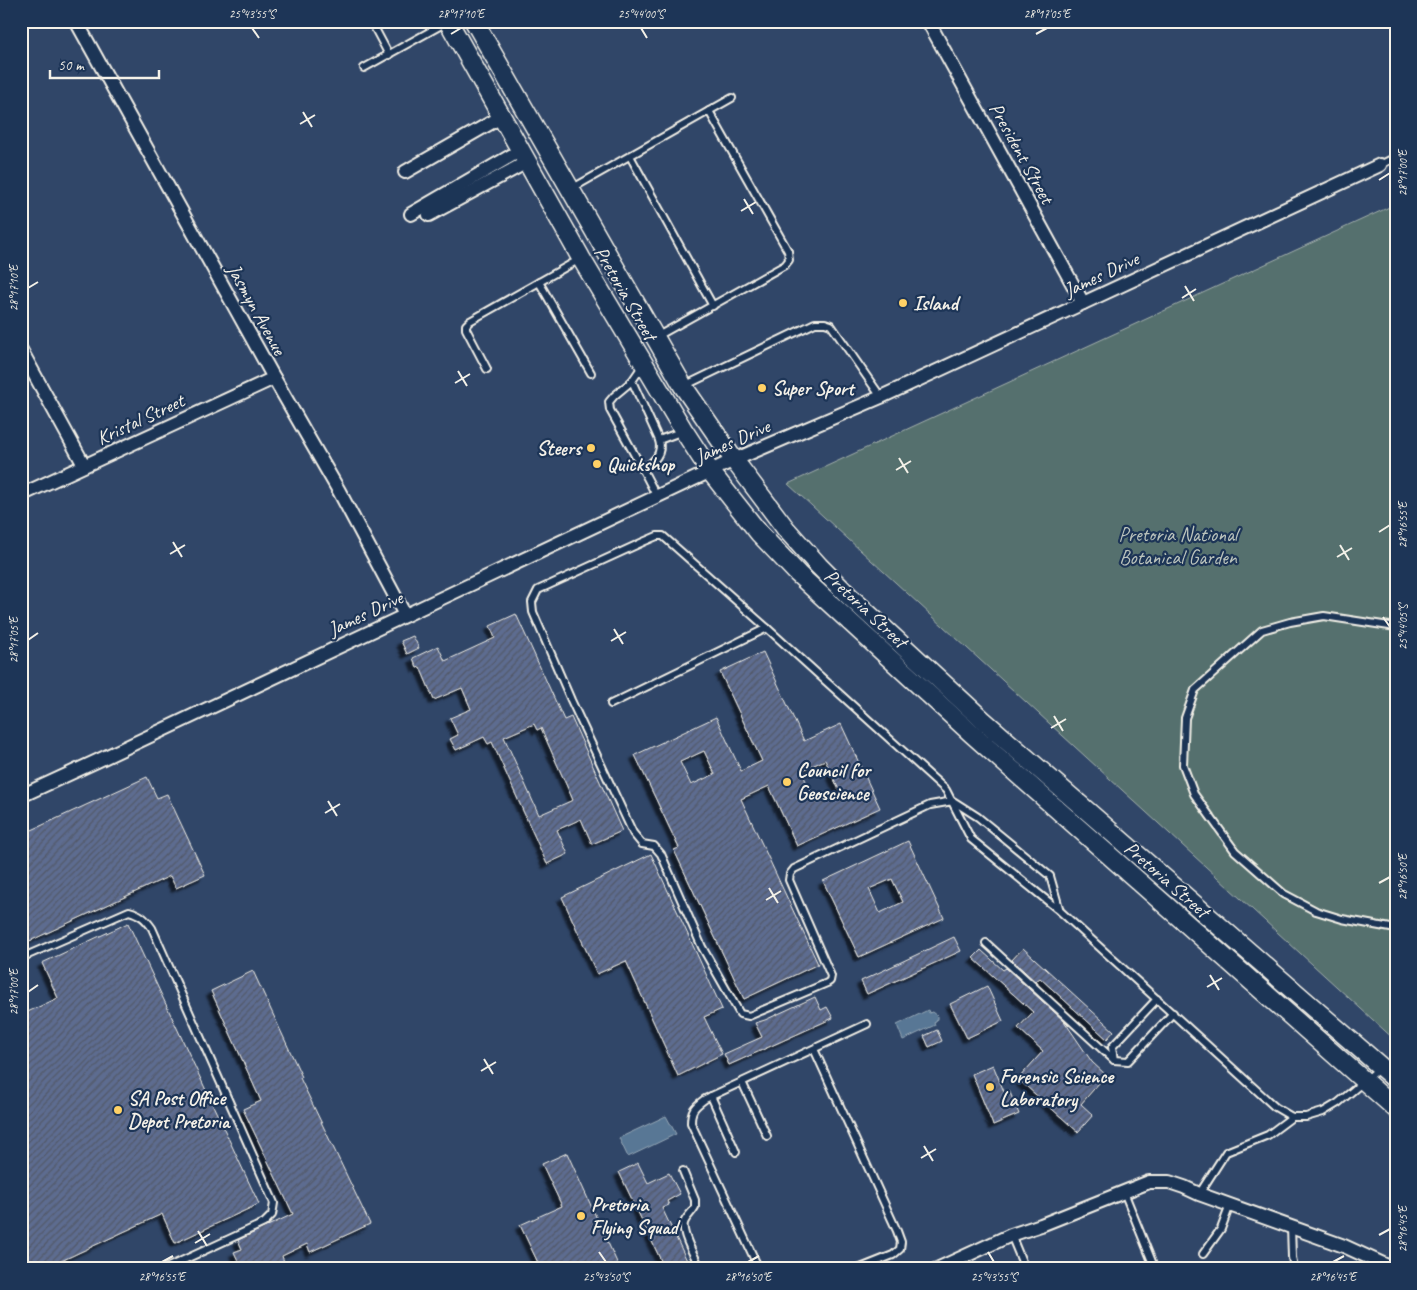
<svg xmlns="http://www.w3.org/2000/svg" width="1417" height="1290" viewBox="0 0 1417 1290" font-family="Caveat,sans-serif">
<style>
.grass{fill:#54706e;stroke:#a4b0ab}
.water{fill:#587795;stroke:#96a8b6}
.building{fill:url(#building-hatch);stroke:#f4f1e8;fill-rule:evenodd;filter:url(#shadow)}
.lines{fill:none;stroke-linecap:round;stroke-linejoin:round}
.service-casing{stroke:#f4f1e8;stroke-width:10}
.minor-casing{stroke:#f4f1e8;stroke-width:16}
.secondary-casing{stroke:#f4f1e8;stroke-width:21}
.service{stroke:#1d3557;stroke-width:6}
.minor{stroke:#1d3557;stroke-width:12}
.secondary{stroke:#1d3557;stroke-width:18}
.ticks{fill:none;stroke:#f4f1e8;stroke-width:2}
.poi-dot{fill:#ffd166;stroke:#1d3557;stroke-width:2}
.labels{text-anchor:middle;stroke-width:4.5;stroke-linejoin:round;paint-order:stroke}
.street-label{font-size:20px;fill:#f4f1e8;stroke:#1d3557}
.poi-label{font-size:20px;font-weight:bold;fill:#f4f1e8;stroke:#1d3557;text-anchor:start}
.park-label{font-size:20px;fill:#bcc4bd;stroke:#1d3557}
.neatline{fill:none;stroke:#f4f1e8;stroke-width:2}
.ticks-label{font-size:12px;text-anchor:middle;fill:#f4f1e8}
</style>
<defs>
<pattern id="building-hatch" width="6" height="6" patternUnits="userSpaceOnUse" patternTransform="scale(1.25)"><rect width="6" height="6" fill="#5d6c90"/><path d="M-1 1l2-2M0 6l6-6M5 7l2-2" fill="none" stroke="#525867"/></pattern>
<filter id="shadow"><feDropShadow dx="-4.5" dy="4.5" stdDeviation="1" flood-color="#0009"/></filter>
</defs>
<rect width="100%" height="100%" fill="#304668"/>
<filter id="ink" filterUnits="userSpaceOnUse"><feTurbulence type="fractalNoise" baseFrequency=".02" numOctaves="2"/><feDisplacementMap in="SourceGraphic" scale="10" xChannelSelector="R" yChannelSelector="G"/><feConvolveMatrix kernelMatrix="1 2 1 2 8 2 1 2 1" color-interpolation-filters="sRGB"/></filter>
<g filter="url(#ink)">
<polygon class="grass" points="1396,204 1396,1041 788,484"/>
<g class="water">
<polygon points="928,1010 929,1013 932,1012 937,1016 937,1019 934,1023 935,1025 903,1040 897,1025"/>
<polygon points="666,1116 676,1134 628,1157 619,1138"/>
</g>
<g class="building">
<path d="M516,614L564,720L571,717L622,831L592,844L581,819L557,830L568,854L547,864L492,742L488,744L484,737L456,750L450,739L458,735L450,718L471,709L462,688L434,700L420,667L417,668L413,658L438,646L445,661L495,638L490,626ZM534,724L537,730L541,728L573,800L539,815L504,737Z"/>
<polygon points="413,636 419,648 407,654 401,641"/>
<path d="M763,652L804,741L841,724L880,808L797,846L769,786L741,799L818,964L744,999L674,850L679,848L635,755L716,717L741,771L762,761L720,672ZM704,751L715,774L691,785L680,762ZM825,760L840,792L817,803L801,771Z"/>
<polygon points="147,777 157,798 167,794 205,875 176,888 170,876 21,945 21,835"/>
<path d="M908,841L944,918L859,957L823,881ZM892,879L903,902L880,913L869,889Z"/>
<polygon points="651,854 722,1009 704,1017 722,1054 678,1076 626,961 597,974 562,897"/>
<polygon points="128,923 259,1204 175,1243 162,1214 44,1269 21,1269 21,1015 58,998 42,963"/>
<polygon points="954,937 961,951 867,994 861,981"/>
<polygon points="1023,948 1114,1031 1107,1039 1040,978 1036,981 1038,984 1012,960"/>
<polygon points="981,950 1003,970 1006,968 1064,1021 1092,1062 1106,1075 1081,1104 1093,1115 1078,1132 1018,1079 1043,1051 1018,1028 1033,1012 973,958"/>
<polygon points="253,971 302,1077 300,1078 370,1224 310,1252 307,1244 282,1256 284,1262 270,1269 242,1269 234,1252 242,1249 238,1240 293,1214 243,1109 261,1101 211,991"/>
<polygon points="987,986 1003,1021 967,1038 950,1004"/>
<polygon points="815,997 821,1010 827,1007 833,1018 729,1065 724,1054 762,1037 755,1023 765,1020"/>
<polygon points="937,1030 942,1041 929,1047 924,1036"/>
<polygon points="993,1065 1005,1094 1009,1090 1019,1114 993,1125 972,1074"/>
<polygon points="567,1153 620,1269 541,1269 520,1225 562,1206 542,1164"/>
<polygon points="638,1163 648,1183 669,1173 680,1194 667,1201 669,1205 662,1208 691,1269 665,1269 619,1172"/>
</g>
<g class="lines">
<defs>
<g id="service">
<polyline points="371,21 389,55"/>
<polyline points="364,68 447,22"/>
<polyline points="630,156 713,306"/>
<polyline points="1380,165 1396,157"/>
<polyline points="571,189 709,111"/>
<polyline points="539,282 591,373"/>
<polyline points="656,337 785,265 789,260 788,251 709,111 732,98"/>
<path d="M643,365L632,381L659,440C663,454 654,461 643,470L657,497"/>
<polyline points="487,369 466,329 466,325 470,321 580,259"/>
<polyline points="632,381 614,396 609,402 610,410 643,470"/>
<polyline points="684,386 815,323 825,323 831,325 881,397"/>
<polyline points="659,440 683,431"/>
<polyline points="1396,627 1324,616 1290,622 1262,630 1195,690 1185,718 1183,765 1194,794 1235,851 1284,894 1316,911 1342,919 1396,929"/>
<polyline points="611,704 767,628"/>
<polyline points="1060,911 1050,876 978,817 953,801 930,805 794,869 790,874 789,880 831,976 830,981 827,983 749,1016 740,1014 702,947 661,854 654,846 642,844 633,833 571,700 533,612 532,602 538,590 643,542 657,536 663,536 767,628 946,790 971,839 1060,911 1275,1107 1292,1117 1306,1117 1323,1112 1338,1103 1380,1068"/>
<polyline points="986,943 1114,1060 1128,1061 1173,1013"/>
<path d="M21,958L129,911C140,914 145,918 152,928L274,1203L272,1215L264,1223L164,1269"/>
<polyline points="814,1049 897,1231 901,1242 900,1249 893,1255 858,1269"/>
<polyline points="1114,1060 1112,1047 1157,999"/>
<polyline points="742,1082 767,1136"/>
<polyline points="711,1096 736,1152"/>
<path d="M683,1171L695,1200V1207C692,1213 686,1217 684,1223C681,1234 696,1259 701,1269"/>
<polyline points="1124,1192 1155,1269"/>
<polyline points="1199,1194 1226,1152 1268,1135 1292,1117"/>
<polyline points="1291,1227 1292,1257 1294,1269"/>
<polyline points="1011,1235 1025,1269"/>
<polyline points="1203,1254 1221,1229 1230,1205"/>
<path d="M759,1269L691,1123C691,1110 694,1107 705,1099L867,1024"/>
</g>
<g id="minor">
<polyline points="76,21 274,378 339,491 405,615"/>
<polyline points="928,21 1083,303"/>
<polyline points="405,172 501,117"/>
<polyline points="411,214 521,150"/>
<polyline points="429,215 527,162"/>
<polyline points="21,350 84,465"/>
<polyline points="21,495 274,378"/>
<polyline points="21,796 97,761 734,460 881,397 1380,165"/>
<polyline points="937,1269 1011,1235 1041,1225 1149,1182 1169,1182 1184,1187 1199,1194 1344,1246 1394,1269"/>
</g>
<g id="secondary">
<polyline points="448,21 581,258 684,431 710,471 759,533 798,574 972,734 1396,1109"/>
<polyline points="474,21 683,386 734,460 786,529 819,566 849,596 984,721 1396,1080"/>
</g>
</defs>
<use href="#service" class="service-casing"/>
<use href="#minor" class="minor-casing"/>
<use href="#secondary" class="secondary-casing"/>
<use href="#service" class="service"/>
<use href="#minor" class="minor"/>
<use href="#secondary" class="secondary"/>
</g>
</g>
<path class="ticks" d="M252,28L259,38M641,28L647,38M451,34L461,28M1036,34L1047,28M303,112L312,127M300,124L315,115M1379,180L1390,173M744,199L753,214M741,211L756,202M1185,286L1194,301M28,288L38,282M1182,298L1196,289M458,371L467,386M455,383L470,374M899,458L908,473M896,470L911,461M1379,532L1390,525M173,542L182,557M1340,545L1349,560M170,554L185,545M1337,557L1352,548M1383,617L1390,627M614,629L623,644M28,640L38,633M611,641L626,632M1054,716L1063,731M1051,728L1066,719M328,801L337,816M325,813L340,804M1379,883L1390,877M769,888L778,903M766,900L781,891M1210,975L1219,990M1207,987L1222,978M28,992L38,985M484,1059L493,1074M481,1071L496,1062M924,1146L933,1161M921,1158L936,1149M198,1231L207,1246M1379,1235L1390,1229M195,1243L210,1234M599,1252L606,1262M988,1252L994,1262M162,1262L173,1256M748,1262L759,1256M1333,1262L1344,1256"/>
<g class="poi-dot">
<circle cx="903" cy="303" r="5"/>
<circle cx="762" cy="388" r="5"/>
<circle cx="591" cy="448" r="5"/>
<circle cx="597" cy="464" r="5"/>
<circle cx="787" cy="782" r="5"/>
<circle cx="990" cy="1087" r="5"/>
<circle cx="118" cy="1110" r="5"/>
<circle cx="581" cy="1216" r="5"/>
</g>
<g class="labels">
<g class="street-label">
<text transform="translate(1022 153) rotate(61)" y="7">President Street</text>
<text transform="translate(1101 274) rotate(-25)" y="7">James Drive</text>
<text transform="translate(626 293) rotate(60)" y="7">Pretoria Street</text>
<text transform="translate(257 309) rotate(61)" y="7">Jasmyn Avenue</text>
<text transform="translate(140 419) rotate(-25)" y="7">Kristal Street</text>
<text transform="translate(732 441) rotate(-24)" y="7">James Drive</text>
<text transform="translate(866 608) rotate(43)" y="7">Pretoria Street</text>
<text transform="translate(365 613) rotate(-25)" y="7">James Drive</text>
<text transform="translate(1167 879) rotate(41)" y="7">Pretoria Street</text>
</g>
<g class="poi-label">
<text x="913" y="310">Island</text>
<text x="772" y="395">Super Sport</text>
<text x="581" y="455" text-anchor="end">Steers</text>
<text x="607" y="471">Quickshop</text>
<text x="797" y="777">Council for<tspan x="797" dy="23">Geoscience</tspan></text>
<text x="1000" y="1083">Forensic Science<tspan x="1000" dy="23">Laboratory</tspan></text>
<text x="128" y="1105">SA Post Office<tspan x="128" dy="23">Depot Pretoria</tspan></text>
<text x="591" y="1211">Pretoria<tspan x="591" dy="23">Flying Squad</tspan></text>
</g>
<g class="park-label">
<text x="1178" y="541">Pretoria National<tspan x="1178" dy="23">Botanical Garden</tspan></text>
</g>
</g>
<rect width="1417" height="1290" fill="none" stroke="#1d3557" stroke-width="55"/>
<path d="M50 70v8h109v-8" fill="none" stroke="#f4f1e8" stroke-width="2.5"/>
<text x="58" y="70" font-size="15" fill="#f4f1e8" stroke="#1d3557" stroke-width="4" paint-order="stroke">50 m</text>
<rect x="28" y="28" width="1362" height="1234" class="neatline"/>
<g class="ticks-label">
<text x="252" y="18">25°43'55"S</text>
<text x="461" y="18">28°17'10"E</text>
<text x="641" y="18">25°44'00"S</text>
<text x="1047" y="18">28°17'05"E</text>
<text transform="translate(1403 173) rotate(-90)" y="4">28°17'00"E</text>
<text transform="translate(14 288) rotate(-90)" y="4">28°17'10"E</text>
<text transform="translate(1403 525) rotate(-90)" y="4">28°16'55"E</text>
<text transform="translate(1403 627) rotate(-90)" y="4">25°44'05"S</text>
<text transform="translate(14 640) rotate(-90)" y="4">28°17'05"E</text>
<text transform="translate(1403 877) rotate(-90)" y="4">28°16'50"E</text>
<text transform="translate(14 992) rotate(-90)" y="4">28°17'00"E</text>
<text transform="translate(1403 1229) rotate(-90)" y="4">28°16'45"E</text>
<text x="162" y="1281">28°16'55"E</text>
<text x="606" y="1281">25°43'50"S</text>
<text x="748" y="1281">28°16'50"E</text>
<text x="994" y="1281">25°43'55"S</text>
<text x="1333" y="1281">28°16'45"E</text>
</g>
</svg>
